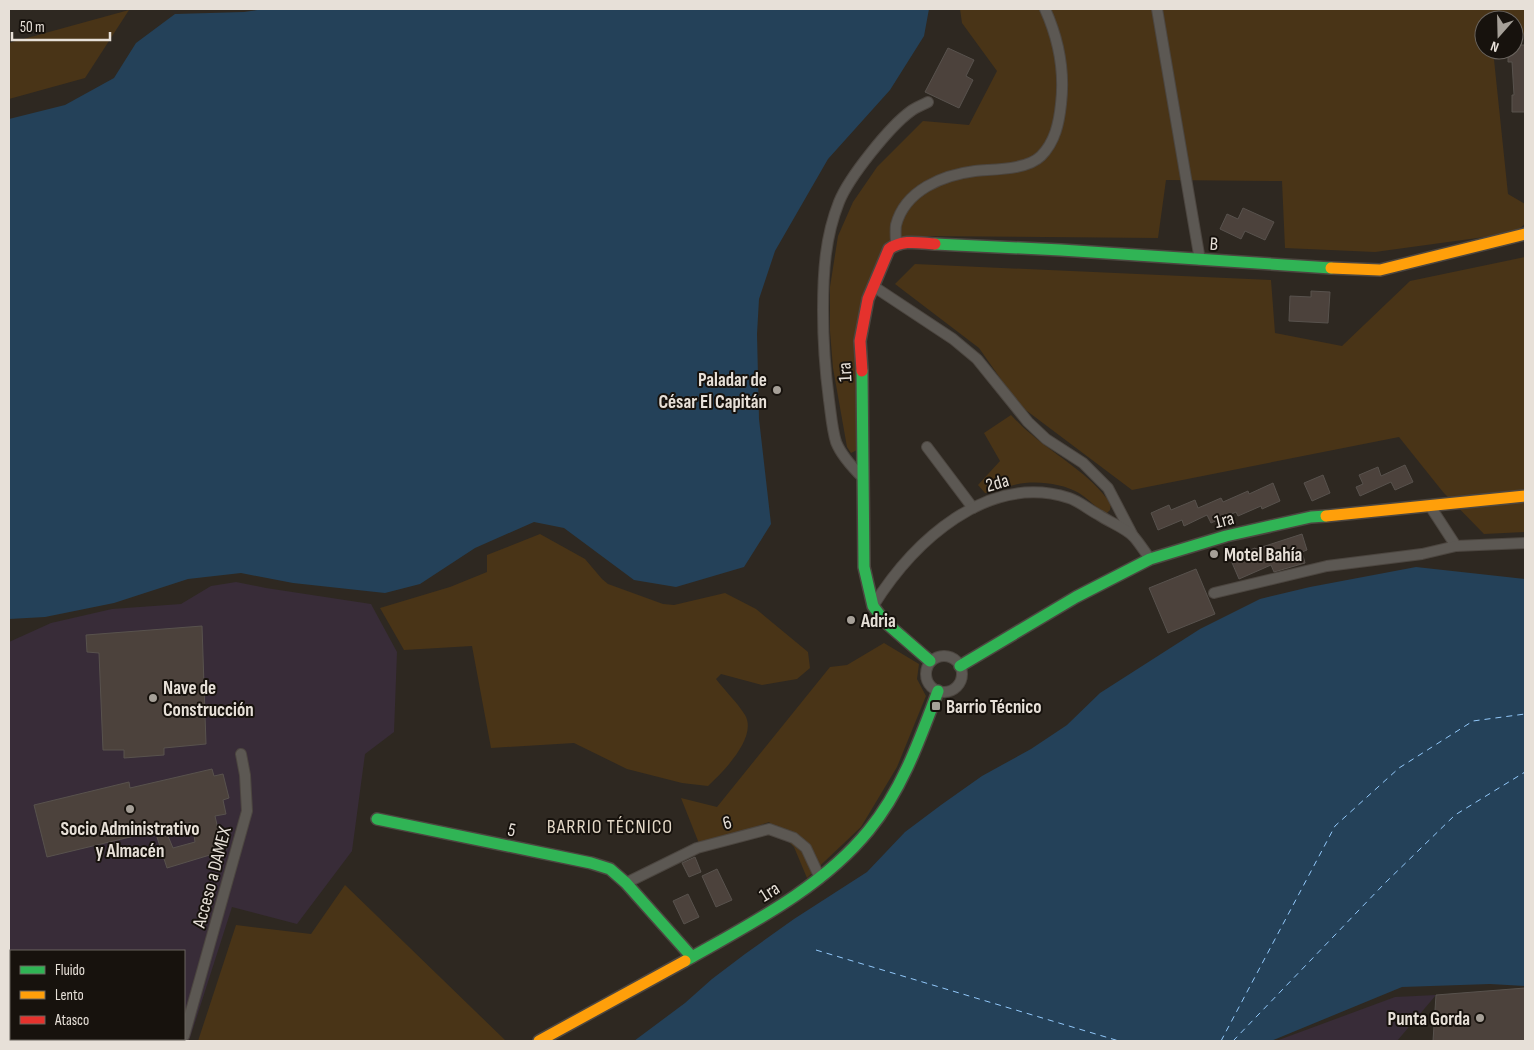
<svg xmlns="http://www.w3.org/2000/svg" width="1534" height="1050" viewBox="0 0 1534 1050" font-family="'Sofia Sans Condensed',sans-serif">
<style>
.industrial{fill:#382c38;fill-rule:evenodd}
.green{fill:#493417}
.water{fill:#244159}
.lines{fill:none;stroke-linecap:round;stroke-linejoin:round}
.ferry{stroke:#92c8fa;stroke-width:1;stroke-dasharray:6 5;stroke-linecap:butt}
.building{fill:#4c423c;stroke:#58524d;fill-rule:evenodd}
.street-casing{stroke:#4c4640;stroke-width:12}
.fast-casing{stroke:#4c4640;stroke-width:14}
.slow-casing{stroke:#4c4640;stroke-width:14}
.jam-casing{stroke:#4c4640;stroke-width:14}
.street{stroke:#5c5853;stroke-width:10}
.fast{stroke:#30b455;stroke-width:11}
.slow{stroke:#ff9f0a;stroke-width:11}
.jam{stroke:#e5322d;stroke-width:11}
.poi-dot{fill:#a6a098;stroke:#17120d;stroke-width:2}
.labels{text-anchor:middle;stroke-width:4;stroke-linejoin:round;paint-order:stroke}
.street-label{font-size:19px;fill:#e7e0d8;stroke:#17120d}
.poi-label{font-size:19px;font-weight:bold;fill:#e7e0d8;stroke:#17120d;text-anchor:start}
.neighbourhood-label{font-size:20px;letter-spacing:1px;fill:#e4d8c7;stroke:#17120d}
</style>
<rect width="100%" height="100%" fill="#2e2821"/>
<g class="industrial">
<path d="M236,582L266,588L371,604L397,652L394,732L365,754L352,851L297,924L232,907L189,1041H9V642L51,623L112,609L181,604L211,586ZM11,951H184V1039H11Z"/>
<polygon points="1436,995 1397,1041 1276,1041 1395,997"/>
</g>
<g class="green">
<polygon points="960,9 1525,9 1525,34 1514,37 1514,20 1484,20 1484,50 1493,50 1508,194 1525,204 1525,224 1514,233 1375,252 1285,248 1282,181 1166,180 1158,238 914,236 885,245 855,351 857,450 851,453 847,447 833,368 830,331 830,287 838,236 853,202 877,167 923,121 969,125 997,71 962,23"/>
<polygon points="129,10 85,78 9,99 9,43"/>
<polygon points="1525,257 1525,532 1484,534 1443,492 1399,437 1132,490 1019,405 979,348 895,284 915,264 1271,280 1275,333 1342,346 1410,281"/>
<path d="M1011,415C1018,422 1024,429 1031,434C1059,458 1089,473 1111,504L1110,510L1106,514C1096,508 1089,499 1079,493C1061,483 1034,480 1014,485C1004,487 996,493 985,493L978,485L1000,461L984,433Z"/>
<path d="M540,534L585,559L602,579L608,584L663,604L674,605L725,593L756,609L808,652L810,668L797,679L762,685L721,674L716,679C725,691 737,702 745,715C758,737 723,772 708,786L682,783L627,769L574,743L491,748L472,646L404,650L380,608L450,587L487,572V555Z"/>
<polygon points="884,643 919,664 917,679 926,696 897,767 861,827 807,878 794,847 769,822 700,846 681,798 717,807 830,667 847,665"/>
<polygon points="345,885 506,1041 198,1041 236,925 311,934"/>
</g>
<g class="water">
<polygon points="264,9 929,9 924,36 890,90 828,159 775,251 759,299 757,334 759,419 771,524 744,567 676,587 634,580 564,528 534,522 475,548 420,584 385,593 293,583 241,573 188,579 114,603 45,617 9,619 9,119 65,105 114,78 136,43 175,14 244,12"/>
<polygon points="1416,567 1525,579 1525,986 1490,984 1402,987 1271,1041 634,1041 685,1003 712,979 745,954 794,919 867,872 905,832 941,805 982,776 1031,749 1067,725 1100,693 1200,629 1260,599 1310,587"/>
</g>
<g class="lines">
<g class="ferry">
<polyline points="816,950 1119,1041"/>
<polyline points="1221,1041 1335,826 1399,768 1473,721 1525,714"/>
<polyline points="1233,1041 1384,884 1455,815 1525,772"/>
</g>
</g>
<g class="building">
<polygon points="1514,45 1525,45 1525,112 1512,112 1512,95 1514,95 1512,62 1508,62 1508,50 1514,50"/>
<polygon points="948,48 974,60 966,76 973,80 959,108 925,92"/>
<polygon points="1243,208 1274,222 1265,240 1245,231 1241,239 1220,229 1227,214 1238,219"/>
<polygon points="1311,291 1330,292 1328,323 1289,321 1290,296 1311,297"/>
<polygon points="1405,465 1413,482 1395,490 1391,482 1360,496 1356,487 1363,484 1359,475 1378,467 1381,476"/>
<polygon points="1323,475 1330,493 1312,501 1304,483"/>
<polygon points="1273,483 1280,501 1262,509 1261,506 1238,516 1236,512 1211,523 1207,515 1184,526 1182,520 1158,530 1151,513 1169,505 1171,510 1195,500 1198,508 1221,498 1223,502 1248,491 1249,494"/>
<polygon points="1302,534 1307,550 1302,552 1305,563 1274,572 1271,565 1239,579 1230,558 1255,548 1256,549"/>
<polygon points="1196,569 1215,614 1168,633 1149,588"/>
<polygon points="202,626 206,744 164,748 164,755 124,758 124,750 103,750 99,653 87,652 86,635"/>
<path d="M212,769L214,776L223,774L229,798L223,800L226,814L215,816L223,851L167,868L155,831L47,857L34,805L129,782L130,788ZM192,822L195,842L173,848L165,829Z"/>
<polygon points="695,857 701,872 689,877 682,863"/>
<polygon points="717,869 732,900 716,907 702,876"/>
<polygon points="688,894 699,917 684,924 673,901"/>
<polygon points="1525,988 1525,1041 1433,1041 1436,995"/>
</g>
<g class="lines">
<defs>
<g id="street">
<polyline points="1157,9 1200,260"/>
<path d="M896,244C896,238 895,231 896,225C905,190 943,175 975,171C994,169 1027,170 1041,156C1055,142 1059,123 1061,104C1065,70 1059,40 1045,9"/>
<polyline points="873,286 953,339 977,359 1028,422 1046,439 1083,463 1108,488 1133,536"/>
<polyline points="927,447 973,508"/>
<path d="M863,478C853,468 841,455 836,442C832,429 831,414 829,400C825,370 823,340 823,310C823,273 825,237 839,202C849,177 890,126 911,111C916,107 923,105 928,102"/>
<polyline points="1430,506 1456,546"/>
<polyline points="1214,593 1327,566 1422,554 1456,546 1525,543"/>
<path d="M873,606C913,542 987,472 1069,498C1079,501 1089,510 1099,515C1109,522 1126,528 1134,537C1140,544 1145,552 1150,559"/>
<circle cx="944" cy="674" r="18"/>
<polyline points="626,883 697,848 769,829 794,838 806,848 820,878"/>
<polyline points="184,1036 247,811 245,775 241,754"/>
</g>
<g id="fast">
<polyline points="935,244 1061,250 1331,268"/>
<polyline points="862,371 864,567 873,606 885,622 930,661"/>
<polyline points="960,666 1076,597 1150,559 1226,536 1311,517 1326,516"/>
<polyline points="377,819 591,863 610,869 626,883 692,957"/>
<path d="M685,961C750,924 822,888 869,830C902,790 920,739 938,691"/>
</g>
<g id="slow">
<polyline points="1331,268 1380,270 1525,234"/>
<polyline points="1326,516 1525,496"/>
<polyline points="539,1041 685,961"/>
</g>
<path id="jam" d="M862,371L860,341L868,299L889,249C903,239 919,243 935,244"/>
</defs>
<use href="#street" class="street-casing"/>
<use href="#fast" class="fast-casing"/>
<use href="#slow" class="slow-casing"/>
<use href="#jam" class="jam-casing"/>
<use href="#street" class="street"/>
<use href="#fast" class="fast"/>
<use href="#slow" class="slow"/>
<use href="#jam" class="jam"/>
</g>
<g class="poi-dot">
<circle cx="777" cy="390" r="5"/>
<circle cx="1214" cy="554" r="5"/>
<circle cx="851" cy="620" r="5"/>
<circle cx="153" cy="698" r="5"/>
<rect x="931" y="701" width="10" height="10" rx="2.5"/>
<circle cx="130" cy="809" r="5"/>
<circle cx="1480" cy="1018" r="5"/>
</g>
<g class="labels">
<g class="street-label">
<text transform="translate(1214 243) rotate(4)" y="7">B</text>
<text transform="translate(844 372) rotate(-93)" y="7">1ra</text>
<text transform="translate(997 482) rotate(-16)" y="7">2da</text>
<text transform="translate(1224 519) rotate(-14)" y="7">1ra</text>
<text transform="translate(727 822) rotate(-15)" y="7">6</text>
<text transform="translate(512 829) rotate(12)" y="7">5</text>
<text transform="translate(211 877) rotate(-75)" y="7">Acceso a DAMEX</text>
<text transform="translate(769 891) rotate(-32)" y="7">1ra</text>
</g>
<g class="poi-label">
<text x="767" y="386" text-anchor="end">Paladar de<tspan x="767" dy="22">César El Capitán</tspan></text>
<text x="1224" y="561">Motel Bahía</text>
<text x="861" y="627">Adria</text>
<text x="163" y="694">Nave de<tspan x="163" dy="22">Construcción</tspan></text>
<text x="946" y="713">Barrio Técnico</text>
<text x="130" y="835" text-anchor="middle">Socio Administrativo<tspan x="130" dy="22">y Almacén</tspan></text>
<text x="1470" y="1025" text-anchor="end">Punta Gorda</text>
</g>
<g class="neighbourhood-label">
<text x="610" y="833">BARRIO TÉCNICO</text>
</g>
</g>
<rect width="1534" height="1050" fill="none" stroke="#e7e0d8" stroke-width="20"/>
<rect x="10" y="950" width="175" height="90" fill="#17120d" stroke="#6a645e"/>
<rect x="20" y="966" width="25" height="8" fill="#30b455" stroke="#6a645e"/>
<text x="55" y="975" font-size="15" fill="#e7e0d8">Fluido</text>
<rect x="20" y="991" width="25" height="8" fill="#ff9f0a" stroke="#6a645e"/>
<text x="55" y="1000" font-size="15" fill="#e7e0d8">Lento</text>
<rect x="20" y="1016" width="25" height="8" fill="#e5322d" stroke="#6a645e"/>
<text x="55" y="1025" font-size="15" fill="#e7e0d8">Atasco</text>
<g transform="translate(1499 35) rotate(200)"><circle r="24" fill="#17120d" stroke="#6a645e"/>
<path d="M0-4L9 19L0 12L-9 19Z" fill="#a6a098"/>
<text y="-8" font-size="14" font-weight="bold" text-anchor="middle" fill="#e7e0d8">N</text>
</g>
<path d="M12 32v8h98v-8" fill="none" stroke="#e7e0d8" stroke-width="2.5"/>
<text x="20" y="32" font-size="15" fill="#e7e0d8" stroke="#17120d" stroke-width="4" paint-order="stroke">50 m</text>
</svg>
